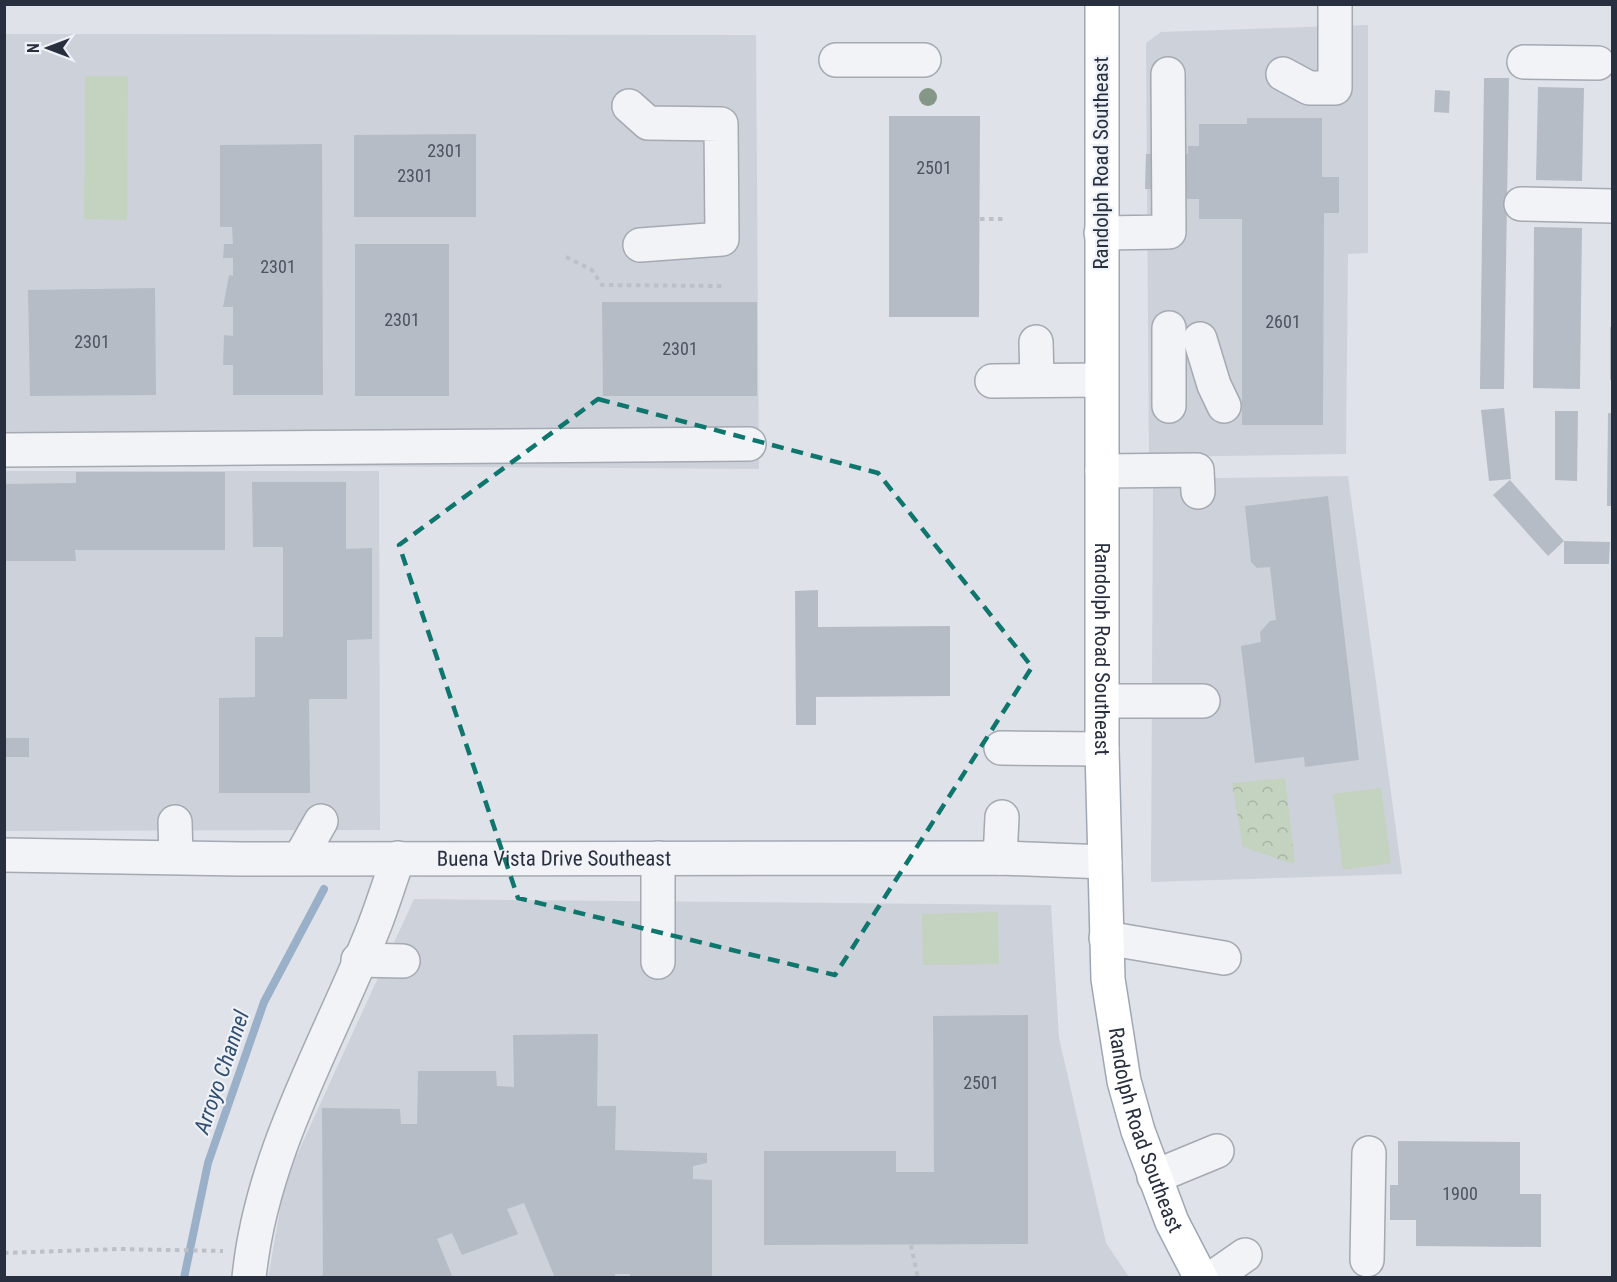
<svg xmlns="http://www.w3.org/2000/svg" width="1617" height="1282" viewBox="0 0 1617 1282" font-family="'Roboto Condensed',sans-serif">
<style>
.built{fill:#cdd1da}
.grass{fill:#c4d2c0}
.park{fill:url(#park-crowns)}
.lines{fill:none;stroke-linecap:round;stroke-linejoin:round}
.stream{stroke:#9ab0c8;stroke-width:8}
.building{fill:#b6bcc5}
.minor-casing{stroke:#a4a9b2;stroke-width:36}
.major-casing{stroke:#9ea7b4;stroke-width:36}
.path{stroke:#bdc0c6;stroke-width:4;stroke-dasharray:4.5 4.5;stroke-linecap:butt}
.minor{stroke:#f1f3f6;stroke-width:33}
.major{stroke:#fff;stroke-width:33}
.tree{fill:#859786}
.marked{fill:none;stroke:#0f766e;stroke-width:4.5;stroke-dasharray:12 8;stroke-linejoin:round}
.labels{text-anchor:middle;stroke-width:4.5;stroke-linejoin:round;paint-order:stroke}
.number-label{font-size:18px;fill:#4c5360}
.street-label{font-size:21px;fill:#28303f;stroke:#eef1f6}
.water-label{font-size:22px;font-style:italic;fill:#324f72;stroke:#eef1f6}
</style>
<defs>
<pattern id="park-crowns" width="20" height="18" patternUnits="userSpaceOnUse" patternTransform="scale(1.5)"><rect width="20" height="18" fill="#c4d2c0"/><path d="M2 6a3 3 0 1 1 6 0M12 15a3 3 0 1 1 6 0" fill="none" stroke="#a8b5a6"/></pattern>
</defs>
<rect width="100%" height="100%" fill="#dfe2e8"/>
<g class="built">
<polygon points="1368,25 1368,253 1348,254 1346,454 1149,457 1146,43 1161,32"/>
<polygon points="5,34 756,35 759,469 5,464"/>
<polygon points="4,471 379,471 380,830 5,831"/>
<polygon points="1348,476 1402,874 1151,882 1153,479"/>
<polygon points="414,899 1051,905 1059,1038 1106,1243 1129,1277 268,1278 285,1181"/>
</g>
<g class="grass">
<polygon points="85,76 128,76 127,220 84,219"/>
<polygon points="1381,788 1391,863 1343,870 1333,794"/>
<polygon points="998,912 999,964 923,965 922,914"/>
</g>
<polygon class="park" points="1285,778 1295,862 1290,863 1243,847 1232,783"/>
<g class="lines">
<polyline class="stream" points="184,1278 208,1163 264,1002 324,889"/>
</g>
<g class="building">
<polygon points="1484,78 1509,78 1504,389 1480,389"/>
<polygon points="1538,87 1584,88 1582,181 1536,180"/>
<polygon points="1435,90 1450,91 1449,113 1434,112"/>
<polygon points="889,116 980,116 979,317 889,317"/>
<polygon points="1247,118 1322,118 1322,177 1339,177 1339,213 1324,213 1323,425 1242,425 1242,219 1199,219 1199,199 1185,199 1185,189 1145,189 1146,154 1188,154 1188,146 1199,146 1199,124 1247,124"/>
<polygon points="476,134 476,217 354,217 354,135"/>
<polygon points="322,144 323,395 233,395 233,365 223,365 224,335 233,336 233,307 223,307 229,275 233,276 233,258 223,258 224,244 233,244 232,227 220,227 220,145"/>
<polygon points="1534,227 1582,228 1580,389 1533,388"/>
<rect x="355" y="244" width="94" height="152"/>
<polygon points="155,288 156,395 30,396 28,290"/>
<polygon points="602,302 757,302 757,396 603,396"/>
<rect x="1610" y="327" width="2" height="53"/>
<polygon points="1504,408 1511,479 1489,481 1481,410"/>
<polygon points="1555,411 1578,411 1577,481 1555,480"/>
<polygon points="1608,413 1612,413 1612,506 1607,506"/>
<polygon points="76,472 225,472 225,550 75,550 76,561 4,561 4,484 76,483"/>
<polygon points="1510,480 1564,541 1610,542 1609,564 1564,564 1564,541 1548,556 1493,495"/>
<polygon points="252,482 346,482 346,549 372,548 372,639 347,640 347,699 309,699 310,793 219,793 219,698 255,697 255,637 283,637 283,547 253,547"/>
<polygon points="1328,496 1359,760 1305,767 1304,757 1255,763 1241,646 1261,642 1260,632 1270,621 1276,620 1270,567 1257,568 1251,562 1245,506"/>
<polygon points="818,590 818,627 950,626 950,696 816,697 816,725 796,725 795,591"/>
<rect x="4" y="738" width="25" height="19"/>
<polygon points="1028,1015 1028,1244 764,1245 764,1151 896,1151 896,1172 934,1172 933,1016"/>
<polygon points="598,1034 597,1106 616,1106 615,1150 707,1153 707,1163 693,1166 693,1179 712,1180 712,1278 630,1278 630,1274 615,1274 615,1278 555,1278 524,1203 507,1209 518,1234 462,1255 452,1233 437,1239 453,1278 316,1278 323,1275 322,1108 400,1109 401,1124 417,1124 418,1071 496,1071 497,1086 514,1087 513,1035"/>
<polygon points="1398,1141 1520,1142 1520,1194 1541,1194 1541,1247 1416,1246 1416,1220 1390,1220 1390,1185 1398,1185"/>
</g>
<g class="lines">
<defs>
<g id="minor">
<polyline points="836,60 924,60"/>
<polyline points="1524,62 1598,63"/>
<polyline points="1283,74 1309,88 1335,88 1335,4"/>
<polyline points="629,106 648,123 721,124 722,239 640,245"/>
<polyline points="1521,204 1612,206"/>
<polyline points="1101,233 1169,232 1168,74"/>
<polyline points="1169,328 1169,406"/>
<polyline points="1200,339 1214,385 1224,406"/>
<polyline points="1036,342 1037,380"/>
<polyline points="992,381 1101,380"/>
<polyline points="4,450 749,444"/>
<polyline points="1102,471 1197,470 1198,492"/>
<polyline points="1103,701 1203,701"/>
<polyline points="1001,748 1102,749"/>
<polyline points="175,822 176,857"/>
<path id="s1" d="M4,855L241,859L1000,858L1105,862"/>
<polyline points="300,858 321,821"/>
<polyline points="1000,858 1002,817"/>
<polyline points="1106,938 1224,958"/>
<polyline points="358,960 403,961"/>
<polyline points="658,962 658,858"/>
<polyline points="1154,1177 1217,1151"/>
<polyline points="1367,1260 1369,1153"/>
<path d="M249,1278C261,1153 329,1041 374,927C383,904 390,881 398,858"/>
<polyline points="1212,1278 1245,1255"/>
</g>
<g id="major">
<path id="s2" d="M1102,4V749L1108,979L1124,1081L1138,1131L1172,1222L1201,1278"/>
</g>
</defs>
<use href="#minor" class="minor-casing"/>
<use href="#major" class="major-casing"/>
<g class="path">
<polyline points="980,219 1004,219"/>
<polyline points="566,257 592,270 602,285 722,286"/>
<polyline points="911,1245 918,1278"/>
<polyline points="4,1253 119,1249 223,1251"/>
</g>
<use href="#minor" class="minor"/>
<use href="#major" class="major"/>
</g>
<circle class="tree" cx="928" cy="97" r="9"/>
<path class="marked" d="M598,399L878,473L1032,667L835,975L518,898L399,545Z"/>
<g class="labels">
<g class="number-label">
<text x="445" y="157">2301</text>
<text x="934" y="174">2501</text>
<text x="415" y="182">2301</text>
<text x="278" y="273">2301</text>
<text x="402" y="326">2301</text>
<text x="1283" y="328">2601</text>
<text x="92" y="348">2301</text>
<text x="680" y="355">2301</text>
<text x="981" y="1089">2501</text>
<text x="1460" y="1200">1900</text>
</g>
<g class="street-label">
<text transform="translate(1101 163) rotate(-90)" y="7">Randolph Road Southeast</text>
<text dy="7" stroke="none"><textPath href="#s2" startOffset="645">Randolph Road Southeast</textPath></text>
<text dy="7" stroke="none"><textPath href="#s1" startOffset="550">Buena Vista Drive Southeast</textPath></text>
<text dy="7" stroke="none"><textPath href="#s2" startOffset="1131">Randolph Road Southeast</textPath></text>
</g>
<g class="water-label">
<text transform="translate(221 1072) rotate(-71)" y="8">Arroyo Channel</text>
</g>
</g>
<rect width="1617" height="1282" fill="none" stroke="#28303f" stroke-width="12"/>
<g transform="translate(48 48) rotate(270)" stroke="#eef1f6" stroke-width="4.5" paint-order="stroke">
<path d="M0-4.5L10 22L0 15L-10 22Z" fill="#28303f"/>
<text y="-9" font-size="16" font-weight="bold" text-anchor="middle" fill="#28303f">N</text>
</g>
</svg>
